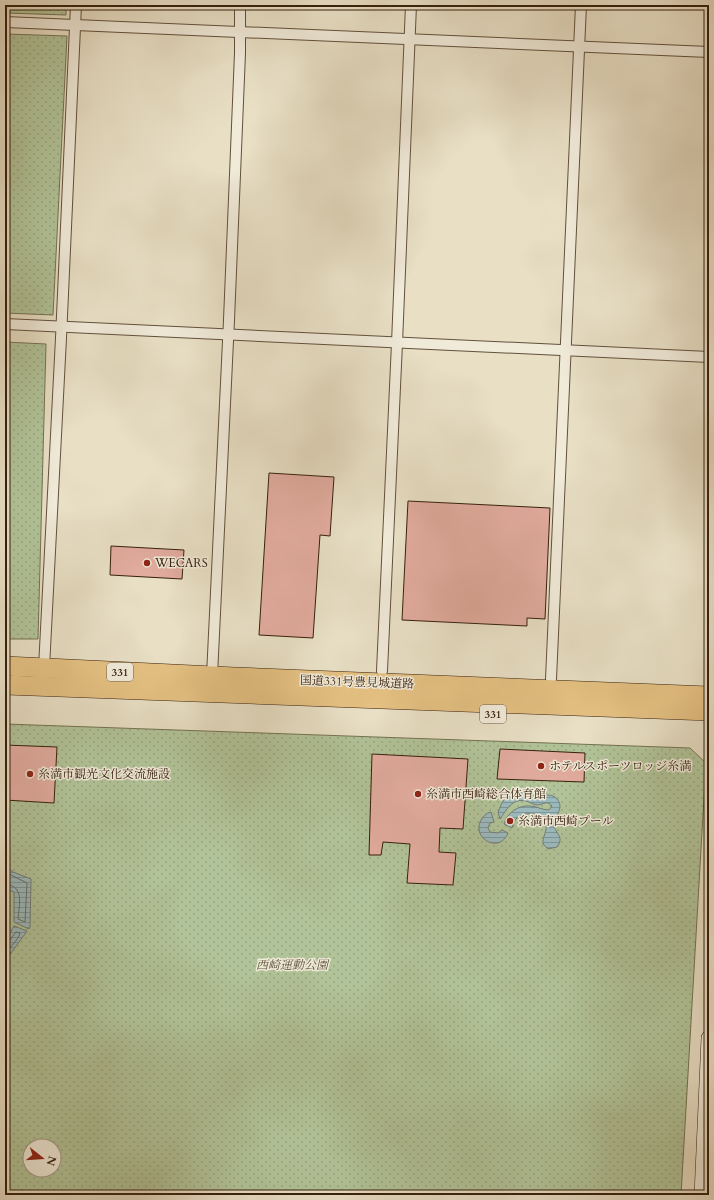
<svg xmlns="http://www.w3.org/2000/svg" width="714" height="1200" viewBox="0 0 714 1200" font-family="Cardo,'Noto Serif JP',serif">
<style>
.park{fill:url(#park-dots);stroke:#747252;fill-rule:evenodd}
.water{fill:url(#water-rules);stroke:#737c77}
.lines{fill:none;stroke-linecap:round;stroke-linejoin:round}
.shore{stroke:#686d66;stroke-width:1}
.building{fill:#e1ab9e;stroke:#36200d}
.street-casing{stroke:#62503b;stroke-width:12}
.secondary-casing{stroke:#36200d;stroke-width:16}
.highway-casing{stroke:#36200d;stroke-width:20}
.street{stroke:#f0ead9;stroke-width:10}
.secondary{stroke:#f0ead9;stroke-width:15}
.highway{stroke:#e4c082;stroke-width:19}
.poi-dot{fill:#8f2418;stroke:#f0ead9;stroke-width:1.5}
.labels{text-anchor:middle;stroke-width:3;stroke-linejoin:round;paint-order:stroke}
.shield{fill:#f0ead9;stroke:#6e5d4a;stroke-width:1}
.shield-label{font-size:11px;font-weight:bold;fill:#36200d}
.poi-label{font-size:12px;fill:#36200d;stroke:#f0ead9;text-anchor:start}
.street-label{font-size:12px;fill:#36200d;stroke:#f0ead9}
.park-label{font-size:12px;font-style:italic;fill:#5b5137;stroke:#f0ead9}
</style>
<defs>
<pattern id="park-dots" width="8" height="8" patternUnits="userSpaceOnUse"><rect width="8" height="8" fill="#b1c398"/><path d="M2 2h.1M6 6h.1" fill="none" stroke="#99a782" stroke-width="1.8" stroke-linecap="round"/></pattern>
<pattern id="water-rules" width="6" height="5" patternUnits="userSpaceOnUse"><rect width="6" height="5" fill="#9bbabe"/><path d="M0 2.5h6" fill="none" stroke="#7f9799"/></pattern>
</defs>
<rect width="100%" height="100%" fill="#e8dfc5"/>
<filter id="stains"><feTurbulence type="fractalNoise" baseFrequency=".005" numOctaves="4"/><feColorMatrix values="0 0 0 0 .2 0 0 0 0 .09 0 0 0 0 .02 0 0 0 .5 -.17"/></filter>
<radialGradient id="worn" r=".72"><stop offset=".6" stop-color="#630" stop-opacity="0"/><stop offset="1" stop-color="#630" stop-opacity=".3"/></radialGradient>
<g class="park">
<polygon points="5,5 66,5 66,15 5,13"/>
<polygon points="5,34 67,36 53,315 5,313"/>
<polygon points="5,342 46,344 38,639 5,639"/>
<path d="M5,724L690,748L706,763L681,1195H5ZM30,1146H54V1170H30Z"/>
</g>
<g class="water">
<path d="M522,792C526,793 530,796 534,796C542,798 550,791 557,799C559,801 560,804 560,807C559,814 554,818 554,825C555,834 565,836 557,847L548,849L543,844C542,837 548,830 546,823C542,813 526,811 518,817C515,819 513,824 512,828L504,824C507,813 518,805 530,806C536,806 542,810 549,810L552,806C548,800 544,804 538,805C534,805 530,802 526,801C512,798 507,809 500,819L498,813C502,800 507,792 522,792Z"/>
<path d="M491,812L494,822L490,823L488,828L490,832L498,833L502,830L508,833C500,854 471,839 481,820C484,816 486,813 491,812Z"/>
<polygon points="5,865 13,872 31,879 30,927 29,929 14,922 14,892 9,890 5,885"/>
<path d="M14,926L27,931C20,942 10,952 5,964V939L10,933Z"/>
</g>
<g class="lines">
<g class="shore">
<path d="M5,870L11,875L27,883L25,922L18,919C19,904 25,886 5,884"/>
<path d="M5,942L10,940L16,932L20,933C18,941 9,947 5,955"/>
</g>
</g>
<g class="building">
<polygon points="269,473 334,477 330,536 320,535 313,638 259,635"/>
<polygon points="408,501 550,508 545,619 527,618 527,626 402,620"/>
<polygon points="111,546 184,550 182,579 110,575"/>
<polygon points="5,745 57,747 54,803 5,800"/>
<polygon points="500,749 585,753 584,782 497,779"/>
<polygon points="372,754 468,759 463,829 440,828 439,852 456,853 453,885 407,883 410,844 383,842 381,855 369,855"/>
</g>
<g class="lines">
<defs>
<g id="street">
<polyline points="5,22 709,52"/>
<polyline points="5,324 709,357"/>
<polyline points="44,668 61,338 76,5"/>
<polyline points="382,671 397,343 411,5"/>
<polyline points="212,676 229,320 240,53 240,5"/>
<polyline points="551,679 581,5"/>
</g>
<polyline id="secondary" points="702,1195 709,1038"/>
<g id="highway">
<polyline points="5,666 235,677 709,696"/>
<polyline points="5,685 709,711"/>
</g>
</defs>
<use href="#street" class="street-casing"/>
<use href="#secondary" class="secondary-casing"/>
<use href="#highway" class="highway-casing"/>
<use href="#street" class="street"/>
<use href="#secondary" class="secondary"/>
<use href="#highway" class="highway"/>
</g>
<g class="poi-dot">
<circle cx="147" cy="563" r="4"/>
<circle cx="541" cy="766" r="4"/>
<circle cx="30" cy="774" r="4"/>
<circle cx="418" cy="794" r="4"/>
<circle cx="510" cy="821" r="4"/>
</g>
<g class="labels">
<g class="shield">
<rect x="107" y="663" width="26" height="18" rx="3"/>
<rect x="480" y="705" width="26" height="18" rx="3"/>
</g>
<g class="shield-label">
<text x="120" y="676">331</text>
<text x="493" y="718">331</text>
</g>
<g class="poi-label">
<text x="155" y="567">WECARS</text>
<text x="549" y="770">ホテルスポーツロッジ糸満</text>
<text x="38" y="778">糸満市観光文化交流施設</text>
<text x="426" y="798">糸満市西崎総合体育館</text>
<text x="518" y="825">糸満市西崎プール</text>
</g>
<g class="street-label">
<text transform="translate(357 682) rotate(2)" y="4">国道331号豊見城道路</text>
</g>
<g class="park-label">
<text x="292" y="969">西崎運動公園</text>
</g>
</g>
<rect width="714" height="1200" fill="none" stroke="#e8dfc5" stroke-width="20"/>
<rect x="6" y="6" width="702" height="1188" fill="none" stroke="#36200d" stroke-width="2"/>
<rect x="10" y="10" width="694" height="1180" fill="none" stroke="#36200d"/>
<g transform="translate(42 1158) rotate(107)"><circle r="19" fill="#f0ead9" stroke="#a69987"/>
<path d="M0-3L7 15L0 10L-7 15Z" fill="#8f2418"/>
<text y="-6" font-size="11" font-weight="bold" text-anchor="middle" fill="#36200d">N</text>
</g>
<rect width="100%" height="100%" filter="url(#stains)"/>
<rect width="100%" height="100%" fill="url(#worn)"/>
</svg>
